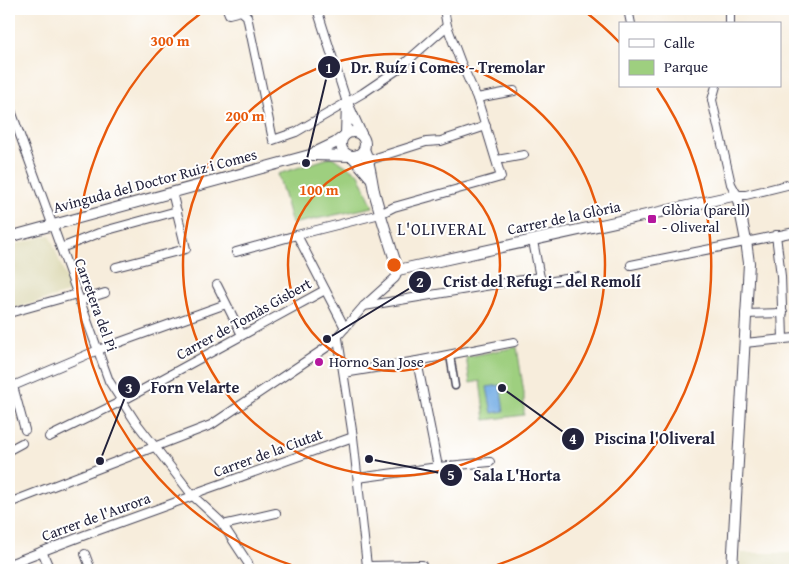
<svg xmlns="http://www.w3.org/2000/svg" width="804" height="579" viewBox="0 0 804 579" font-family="'Gentium Book Plus',serif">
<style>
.built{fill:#e0ddbb}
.green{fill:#9ecf7f;stroke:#60785d}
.water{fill:#76aee5;stroke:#4c6890}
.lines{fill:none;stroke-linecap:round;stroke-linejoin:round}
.pedestrian-casing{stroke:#424053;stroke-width:9}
.minor-casing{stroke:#424053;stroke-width:10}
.tertiary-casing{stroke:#424053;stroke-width:12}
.pedestrian{stroke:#fff;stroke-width:6}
.minor{stroke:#fff;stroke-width:8}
.tertiary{stroke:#fff;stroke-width:10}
.ring{fill:none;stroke:#e8590c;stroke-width:2.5}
.poi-dot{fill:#b5179e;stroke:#fff;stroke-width:2}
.labels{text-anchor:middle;stroke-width:4;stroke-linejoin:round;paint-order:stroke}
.street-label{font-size:15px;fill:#22223b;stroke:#fff}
.poi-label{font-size:15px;fill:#22223b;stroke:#fff;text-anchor:start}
.neighbourhood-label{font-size:16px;letter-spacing:1px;fill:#22223b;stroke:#fff}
.centre{fill:#e8590c;stroke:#fff;stroke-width:2.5}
.ring-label{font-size:15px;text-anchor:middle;font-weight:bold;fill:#e8590c;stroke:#fff;stroke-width:4;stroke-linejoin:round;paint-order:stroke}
.leader{fill:none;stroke:#22223b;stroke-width:2}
.callout-dot{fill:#22223b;stroke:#fff;stroke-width:2}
.mark-label{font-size:15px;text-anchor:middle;font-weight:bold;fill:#fff}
.callout-label{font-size:16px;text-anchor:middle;font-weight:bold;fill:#22223b;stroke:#fff;stroke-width:4;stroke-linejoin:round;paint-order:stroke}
</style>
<rect width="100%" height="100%" fill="#fff"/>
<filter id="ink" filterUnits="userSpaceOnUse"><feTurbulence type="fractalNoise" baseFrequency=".02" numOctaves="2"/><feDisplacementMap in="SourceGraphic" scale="10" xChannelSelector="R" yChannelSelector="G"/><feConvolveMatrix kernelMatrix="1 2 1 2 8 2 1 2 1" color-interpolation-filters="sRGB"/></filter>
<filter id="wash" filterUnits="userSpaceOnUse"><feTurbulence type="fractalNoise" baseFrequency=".0096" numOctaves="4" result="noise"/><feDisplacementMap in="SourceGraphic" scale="20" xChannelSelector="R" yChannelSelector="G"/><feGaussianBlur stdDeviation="1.12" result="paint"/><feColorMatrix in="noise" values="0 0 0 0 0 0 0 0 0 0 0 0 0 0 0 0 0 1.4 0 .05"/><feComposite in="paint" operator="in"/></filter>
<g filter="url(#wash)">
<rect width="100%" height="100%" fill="#f7eddc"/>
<g class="built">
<polygon points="50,235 71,292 9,310 9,246"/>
<polygon points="740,553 795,553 795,570 739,570"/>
</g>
<g class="green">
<polygon points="332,157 359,174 373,207 292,224 278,174"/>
<polygon points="517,347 524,393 524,415 485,420 480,381 470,383 466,357"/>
</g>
<polygon class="water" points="500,385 504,411 492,413 487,387"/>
</g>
<g filter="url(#ink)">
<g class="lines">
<defs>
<polyline id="pedestrian" points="450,355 455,386"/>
<g id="minor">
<polyline points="227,9 229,14 241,11 247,16 273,140 296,132 363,93 397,70 447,26"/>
<polyline points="317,9 347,103"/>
<polyline points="628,9 631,24"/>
<polyline points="730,24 730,9"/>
<polyline points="716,86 712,100 731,184 737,195 746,195 795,183"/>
<polyline points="477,98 514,91"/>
<polyline points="9,105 109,381 135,421 193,496 221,522 248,563 250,570"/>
<polyline points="497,160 524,155"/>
<polyline points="363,162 426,142 441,141 486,126"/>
<polyline points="104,231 177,211"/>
<polyline points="297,235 345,328"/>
<polyline points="776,235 781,276 783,339"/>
<polyline points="533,241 541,283 578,277"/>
<polyline points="61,248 99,233"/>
<polyline points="236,252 297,235 380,214 394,207 501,177 477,98 461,63 447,26 444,9"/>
<polyline points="631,265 795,232"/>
<polyline points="116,267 186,249 172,192"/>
<polyline points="217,285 242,335"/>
<polyline points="79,301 105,293"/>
<polyline points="364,306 540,277"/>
<polyline points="9,313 77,294"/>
<polyline points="745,314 783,313"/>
<polyline points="338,338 353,437 367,566 422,565"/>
<polyline points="744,343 795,338"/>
<polyline points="417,361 438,467"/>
<polyline points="344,373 417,361 514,342"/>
<polyline points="25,430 13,386 98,350 226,304"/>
<polyline points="49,437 122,401 325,290"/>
<polyline points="9,450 22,443"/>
<polyline points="358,478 438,467 490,462"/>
<polyline points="9,503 211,425 330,345 364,306 395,278 398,270"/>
<polyline points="223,525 276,513"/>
<polyline points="42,551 50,570"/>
<polyline points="85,554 91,570"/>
<polyline points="9,564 85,535 193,496 201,491 353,437"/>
</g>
<g id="tertiary">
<polyline points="347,103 362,136"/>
<circle cx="353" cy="144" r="12"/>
<polyline points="346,134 347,104"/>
<path d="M364,149C370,162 371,177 374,191C381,218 390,244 398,270L737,195L746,241L749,263L732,570"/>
<polyline points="313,155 350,156"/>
<polyline points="352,156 370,177"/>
<polyline points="9,237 310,155 335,143 343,137"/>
</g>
</defs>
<use href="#pedestrian" class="pedestrian-casing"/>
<use href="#minor" class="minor-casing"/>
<use href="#tertiary" class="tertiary-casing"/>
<use href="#pedestrian" class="pedestrian"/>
<use href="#minor" class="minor"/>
<use href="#tertiary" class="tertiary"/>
</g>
</g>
<g class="ring">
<circle cx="394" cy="265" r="106"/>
<circle cx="394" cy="265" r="211"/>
<path d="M307 570A317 317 0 0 1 205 10M583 10A317 317 0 0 1 620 43M657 88A317 317 0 0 1 481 570"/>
</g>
<g class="poi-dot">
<rect x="647" y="214" width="10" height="10" rx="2.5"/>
<circle cx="319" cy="362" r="5"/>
</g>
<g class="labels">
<g class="street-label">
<text transform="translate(155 181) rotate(-15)" y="5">Avinguda del Doctor Ruiz i Comes</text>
<text transform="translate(564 218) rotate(-12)" y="5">Carrer de la Glòria</text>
<text transform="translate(96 305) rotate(70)" y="5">Carretera del Pi</text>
<text transform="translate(244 319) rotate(-29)" y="5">Carrer de Tomàs Gisbert</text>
<text transform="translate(268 453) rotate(-20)" y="5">Carrer de la Ciutat</text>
<text transform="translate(96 517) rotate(-20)" y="5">Carrer de l'Aurora</text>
</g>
<g class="poi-label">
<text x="662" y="215">Glòria (parell)<tspan x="662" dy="17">- Oliveral</tspan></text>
<text x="329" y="367">Horno San Jose</text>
</g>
<g class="neighbourhood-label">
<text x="442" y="235">L'OLIVERAL</text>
</g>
</g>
<circle cx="394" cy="265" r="8" class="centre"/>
<g class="ring-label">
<text x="170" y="46">300 m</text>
<text x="245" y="121">200 m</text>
<text x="319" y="195">100 m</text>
</g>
<path class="leader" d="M306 163L329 67M327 339L420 282M100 461L129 387M502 388L573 439M369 459L451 475"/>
<g class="callout-dot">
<circle cx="306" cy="163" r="5"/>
<circle cx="327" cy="339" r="5"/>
<circle cx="100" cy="461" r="5"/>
<circle cx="502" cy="388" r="5"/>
<circle cx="369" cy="459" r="5"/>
<circle cx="329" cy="67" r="12"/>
<circle cx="420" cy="282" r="12"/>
<circle cx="129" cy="387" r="12"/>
<circle cx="573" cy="439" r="12"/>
<circle cx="451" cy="475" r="12"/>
</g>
<g class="mark-label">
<text x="329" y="73">1</text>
<text x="420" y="287">2</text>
<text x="129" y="393">3</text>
<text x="573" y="444">4</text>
<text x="451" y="480">5</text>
</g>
<g class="callout-label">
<text x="448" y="73">Dr. Ruíz i Comes - Tremolar</text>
<text x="542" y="287">Crist del Refugi - del Remolí</text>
<text x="195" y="393">Forn Velarte</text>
<text x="655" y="444">Piscina l'Oliveral</text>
<text x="517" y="481">Sala L'Horta</text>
</g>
<rect width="804" height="579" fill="none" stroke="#fff" stroke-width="30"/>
<rect x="619" y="22" width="162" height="65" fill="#ffffff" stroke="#a7a7b1"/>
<rect x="629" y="39" width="25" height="8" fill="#ffffff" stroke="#a7a7b1"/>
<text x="664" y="48" font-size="15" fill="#22223b">Calle</text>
<rect x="629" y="60" width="25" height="15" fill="#9ecf7f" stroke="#a7a7b1"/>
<text x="664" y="72" font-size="15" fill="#22223b">Parque</text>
</svg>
